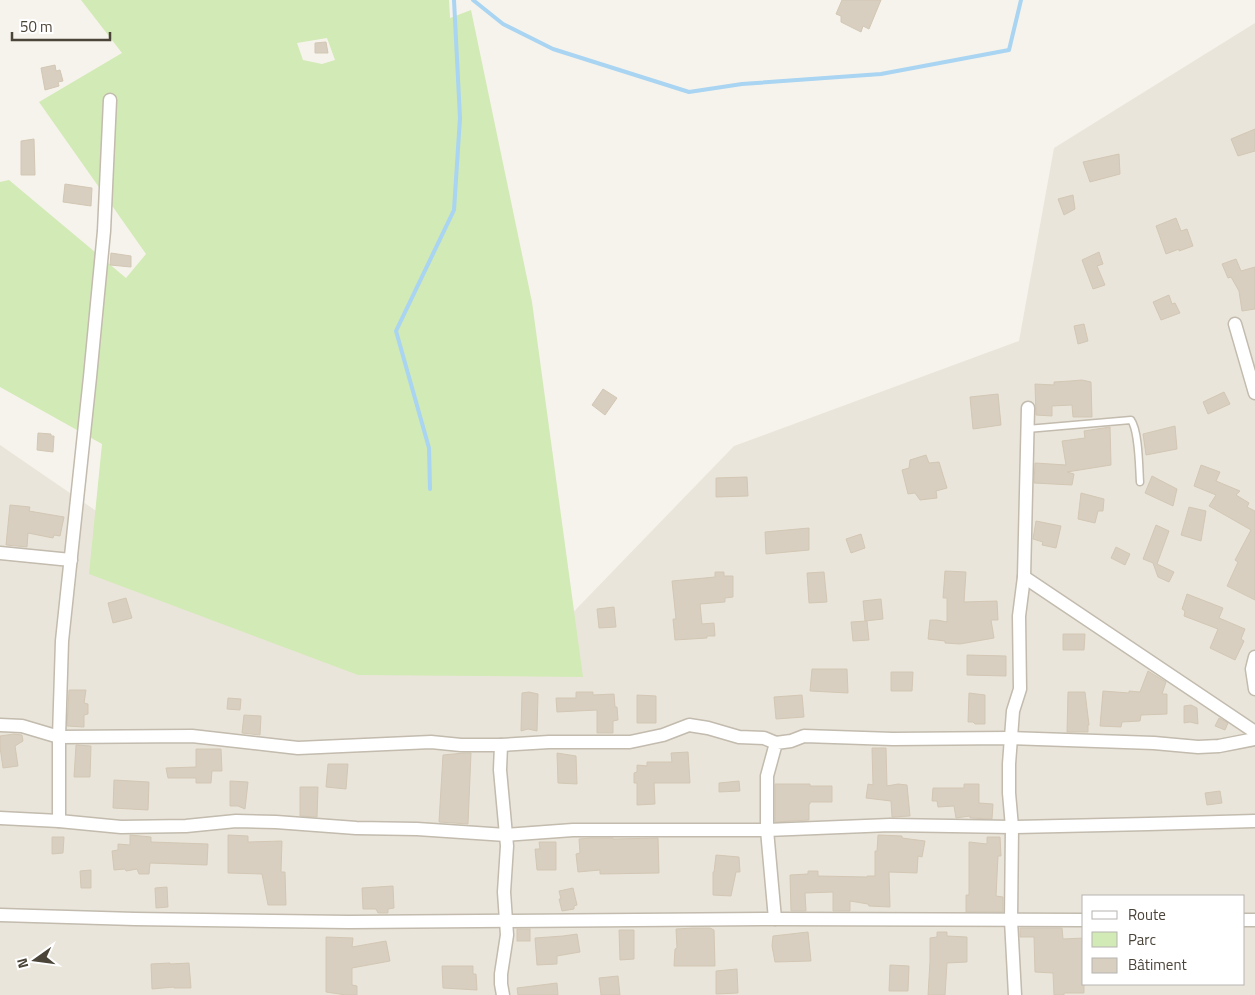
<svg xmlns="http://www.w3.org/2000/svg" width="1255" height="995" viewBox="0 0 1255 995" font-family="'Titillium Web',sans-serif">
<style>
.residential{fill:#eae5da;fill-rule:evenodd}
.green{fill:#d2eab5;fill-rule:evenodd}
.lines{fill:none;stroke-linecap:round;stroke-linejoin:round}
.stream{stroke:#a9d4f2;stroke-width:4}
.building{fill:#d8cfc1;stroke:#d3c7b4}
.lane-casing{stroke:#c2bbae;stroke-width:9}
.street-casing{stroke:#c2bbae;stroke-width:15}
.lane{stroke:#fff;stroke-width:6}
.street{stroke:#fff;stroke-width:12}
</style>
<rect width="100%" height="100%" fill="#f6f3ec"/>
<path class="residential" d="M1255,23V995H0V445L223,598L555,631L734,446L1019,341L1054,148ZM1084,896H1244V984H1084Z"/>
<path class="green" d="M81,0H449L450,18L471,10L532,302L583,677L358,675L89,574L102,444L0,387V182L9,180L126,278L146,254L39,102L122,53ZM327,38L335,60L322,64L303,60L297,43Z"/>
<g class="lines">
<g class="stream">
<polyline points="473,0 503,24 553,49 689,92 742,84 881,74 1009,50 1021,0"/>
<polyline points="430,489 429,448 396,331 454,210 460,118 454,0"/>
</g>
</g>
<g class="building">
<polygon points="842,0 881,0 869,29 863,26 861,32 841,22 841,16 836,14"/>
<polygon points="326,42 328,53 315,53 315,43"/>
<polygon points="55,65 56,71 60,70 63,81 58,82 59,86 45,90 41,68"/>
<polygon points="1255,129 1255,151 1238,156 1231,139"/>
<polygon points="34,139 35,175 21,175 21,141"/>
<polygon points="1119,154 1120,174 1090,182 1083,162"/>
<polygon points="65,184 92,188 91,206 63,202"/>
<polygon points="1073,195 1075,209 1064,215 1058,199"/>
<polygon points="1176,218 1181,231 1187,229 1193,246 1179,251 1179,249 1166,254 1156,226"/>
<polygon points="1099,252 1103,264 1097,266 1105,285 1093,289 1082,260"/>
<polygon points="111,253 131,256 131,267 110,265"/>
<polygon points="1236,259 1241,271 1255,267 1255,309 1242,311 1239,291 1231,277 1228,278 1222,264"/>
<polygon points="1169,295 1172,304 1175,303 1180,313 1161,320 1153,302"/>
<polygon points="1084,324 1088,341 1078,344 1074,326"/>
<polygon points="1082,380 1091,382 1092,417 1073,417 1072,405 1052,406 1052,416 1036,415 1035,384 1054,385 1054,382 1070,381"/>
<polygon points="603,389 617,398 605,415 592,405"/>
<polygon points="1224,392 1230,404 1208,414 1203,402"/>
<polygon points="998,394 1001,425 973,429 970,397"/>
<polygon points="1175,426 1177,449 1146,455 1143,434"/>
<polygon points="1110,427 1111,465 1067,472 1074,474 1072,485 1034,483 1035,463 1066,465 1062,441 1085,438 1084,431"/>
<polygon points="38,433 51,434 51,436 54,436 53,452 37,450"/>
<polygon points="926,455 929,463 939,462 947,488 936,491 937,498 920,500 915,493 908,494 902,470 909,468 910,460"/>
<polygon points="1201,465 1220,472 1216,481 1240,491 1236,495 1249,503 1247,507 1255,511 1255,600 1227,586 1238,562 1235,560 1251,530 1209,506 1216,495 1194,486"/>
<polygon points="1152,476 1177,489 1173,506 1145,493"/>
<polygon points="747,477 748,496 716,497 716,478"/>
<polygon points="1081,493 1104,499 1103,511 1098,511 1095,523 1078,519"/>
<polygon points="10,505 30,507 29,511 64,517 60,536 54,535 53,538 28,533 27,547 6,545"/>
<polygon points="1189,507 1206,511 1201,541 1181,535"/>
<polygon points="1036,521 1061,526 1056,548 1042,545 1043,542 1033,539"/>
<polygon points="1156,525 1169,531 1157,564 1174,572 1169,582 1158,577 1153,563 1143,559"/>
<polygon points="809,528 809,550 766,554 765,532"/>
<polygon points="861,534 865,548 851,553 846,539"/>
<polygon points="1116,547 1130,554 1125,565 1111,558"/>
<polygon points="945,571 966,572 964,602 997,601 998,620 991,620 994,638 960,644 945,643 945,641 928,639 930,620 937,620 947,622 947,598 943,598"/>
<polygon points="715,572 724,572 724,576 733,576 733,597 725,598 725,602 700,604 702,624 714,623 715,636 707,636 707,638 675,640 673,619 676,619 672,581 715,577"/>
<polygon points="824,572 827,602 809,603 807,573"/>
<polygon points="1187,594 1223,608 1219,618 1245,629 1241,639 1244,641 1235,660 1210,648 1218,629 1184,616 1185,611 1182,609"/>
<polygon points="126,598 132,618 113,623 108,603"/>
<polygon points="881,599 883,619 865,621 863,601"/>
<polygon points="614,607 616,627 599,628 597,609"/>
<polygon points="867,621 869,640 853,641 851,622"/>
<polygon points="1063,634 1085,634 1084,650 1063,650"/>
<polygon points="967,655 1006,656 1006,676 967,675"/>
<polygon points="812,669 847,669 848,693 810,691"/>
<polygon points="1148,671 1166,682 1162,694 1167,694 1167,714 1141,715 1140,721 1122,722 1121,727 1100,726 1103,691 1129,693 1129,691 1140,692"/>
<polygon points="891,672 913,672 912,691 891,691"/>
<polygon points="69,690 86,690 84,703 88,704 88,714 84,715 84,727 67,726"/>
<polygon points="529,692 538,694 537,731 528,729 521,731 522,693"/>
<polygon points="576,692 593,692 593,695 614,694 615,707 617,707 618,720 613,721 613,733 597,733 597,710 557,712 556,698 576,698"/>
<polygon points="1068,692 1085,692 1089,725 1088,725 1088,732 1067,732"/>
<polygon points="969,693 985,695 985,724 975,724 973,722 968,722"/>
<polygon points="637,695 656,696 656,723 637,723"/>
<polygon points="802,695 804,717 776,719 774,697"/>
<polygon points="228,698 241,699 240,710 227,709"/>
<polygon points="1191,705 1197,708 1198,724 1190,722 1184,723 1184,706"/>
<polygon points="244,715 261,716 260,735 242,733"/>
<polygon points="1219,718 1228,723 1225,730 1215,726"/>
<polygon points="14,734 22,735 23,741 15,746 18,766 3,768 0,747 0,736"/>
<polygon points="76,745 91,746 90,777 74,777"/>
<polygon points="872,748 886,748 887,786 898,784 907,785 910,816 892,817 891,801 866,798 868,784 873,785"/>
<polygon points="196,749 221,749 222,771 212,771 211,783 196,783 196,778 168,778 166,768 196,767"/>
<polygon points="688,752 690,783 654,783 655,804 637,805 637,783 634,783 634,773 637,772 637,765 647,766 647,762 672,762 671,753"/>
<polygon points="464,753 471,753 468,824 439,822 443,755"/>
<polygon points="557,753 576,756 577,784 558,783"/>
<polygon points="328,764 348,764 346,789 326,787"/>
<polygon points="114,780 149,782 148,810 113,808"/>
<polygon points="230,781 248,782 245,809 238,806 230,806"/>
<polygon points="739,781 740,791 719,792 719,783"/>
<polygon points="775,784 810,784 810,786 832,786 832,802 810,802 810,804 809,804 809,820 775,822"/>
<polygon points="964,784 979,784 979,803 993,804 992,819 970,818 970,816 956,818 954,806 938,807 937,801 932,801 933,788 964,788"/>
<polygon points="300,787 318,787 317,817 300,816"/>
<polygon points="1220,791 1222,803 1207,805 1205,793"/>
<polygon points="130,835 151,837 151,842 208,844 207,865 150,863 149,874 139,874 137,869 126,871 125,869 114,870 112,851 118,850 118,844 130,845"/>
<polygon points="228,835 248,836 248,842 282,841 281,872 285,872 286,905 268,905 262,874 228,873"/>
<polygon points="878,835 902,836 902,838 925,841 922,857 918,856 917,873 889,872 890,907 869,906 868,904 850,901 850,911 833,911 833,892 805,893 806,911 791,911 790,875 808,874 808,871 818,871 818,876 867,877 867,876 875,876 875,851 877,851"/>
<polygon points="52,837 64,837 63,853 52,854"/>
<polygon points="987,837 1000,837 1001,856 998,856 996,896 1003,897 1003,912 966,912 966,895 969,895 969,842 987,844"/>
<polygon points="590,838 613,838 613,839 658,838 659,873 600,874 600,870 578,872 576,854 580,853 579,839"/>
<polygon points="539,842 556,842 556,870 537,870 535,849 540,849"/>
<polygon points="716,855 739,857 740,872 736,872 731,896 713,895 713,872 714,872"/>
<polygon points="91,870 91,888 81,888 80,871"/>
<polygon points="393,886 394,908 388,909 388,913 378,913 376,909 363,909 362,888"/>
<polygon points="167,887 168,907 156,908 155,888"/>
<polygon points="573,888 577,905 574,906 574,909 562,911 559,899 561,899 559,891"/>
<polygon points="694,928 710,928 714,930 715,966 674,966 675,949 677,948 676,929"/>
<polygon points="1020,928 1062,928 1063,939 1084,938 1084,993 1064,993 1064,995 1054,995 1053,973 1035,972 1034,937 1020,937"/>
<rect x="517" y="929" width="13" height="12"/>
<polygon points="619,930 634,930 634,959 620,960"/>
<polygon points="808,932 811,961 775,962 772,946 773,936"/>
<polygon points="937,932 947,932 947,936 967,937 967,962 947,963 945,995 928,995 930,961 930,938 937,937"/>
<polygon points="577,934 580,952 557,956 557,964 537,965 535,938 563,936"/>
<polygon points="326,937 353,938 352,947 386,941 390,961 352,968 352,985 357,986 357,995 346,995 326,992"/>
<polygon points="170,963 170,964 189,963 191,988 174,988 174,987 152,989 151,964"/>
<polygon points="890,965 909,966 908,991 889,991"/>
<polygon points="442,966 473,966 473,974 476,974 477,990 443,988"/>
<polygon points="737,969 738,993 716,994 716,971"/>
<polygon points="618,976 620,995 601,995 599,978"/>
<polygon points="557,983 558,995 518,995 517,988"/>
</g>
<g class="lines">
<defs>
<path id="lane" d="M1027,429L1131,420C1139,431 1139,467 1140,482"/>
<g id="street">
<polyline points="1235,324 1255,393"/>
<polyline points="0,553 71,560"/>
<polyline points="1024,577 1255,732"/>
<polyline points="1255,657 1252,669 1255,689"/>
<polyline points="0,725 22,726 59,737 192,736 298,748 431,742 461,745 501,745 500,770 507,846 504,892 507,935 501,974 501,984 503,995"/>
<polyline points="501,745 549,742 630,742 663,735 689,725 708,728 739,737 764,738 776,743"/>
<polyline points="0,818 59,821 121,827 186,826 236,821 276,822 356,828 417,829 506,835 573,830 767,830 890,825 1012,827 1148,824 1255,821"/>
<polyline points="59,821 59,737 62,641 90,377 104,231 110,100"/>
<polyline points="0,915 135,919 349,922 775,919 1084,920"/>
<polyline points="775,919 767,830 767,776 776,743 791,741 804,736 893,739 1010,738 1154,743 1198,747 1219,746 1255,739"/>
<polyline points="1244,920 1255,920"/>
<polyline points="1015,995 1011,920 1012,827 1009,793 1009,764 1013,711 1020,689 1019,616 1024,577 1028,408"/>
</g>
</defs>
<use href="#lane" class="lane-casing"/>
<use href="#street" class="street-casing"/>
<use href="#lane" class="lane"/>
<use href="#street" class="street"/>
</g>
<rect x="1082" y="895" width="162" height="90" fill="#ffffff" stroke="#b7b4b0"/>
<rect x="1092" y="911" width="25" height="8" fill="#ffffff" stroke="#b7b4b0"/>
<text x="1128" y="920" font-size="15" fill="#4b4439">Route</text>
<rect x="1092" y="932" width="25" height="15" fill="#d2eab5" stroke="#b7b4b0"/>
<text x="1128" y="945" font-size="15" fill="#4b4439">Parc</text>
<rect x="1092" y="958" width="25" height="15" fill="#d8cfc1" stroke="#b7b4b0"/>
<text x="1128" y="970" font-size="15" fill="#4b4439">Bâtiment</text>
<g transform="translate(35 960) rotate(256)" stroke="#ffffff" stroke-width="4" paint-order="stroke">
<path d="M0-4L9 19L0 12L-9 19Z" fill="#4b4439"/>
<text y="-8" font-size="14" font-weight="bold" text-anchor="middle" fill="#4b4439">N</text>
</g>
<path d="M12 32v8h98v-8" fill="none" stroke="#4b4439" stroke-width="2.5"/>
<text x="20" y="32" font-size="15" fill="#4b4439" stroke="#ffffff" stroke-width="4" paint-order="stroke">50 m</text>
</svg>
